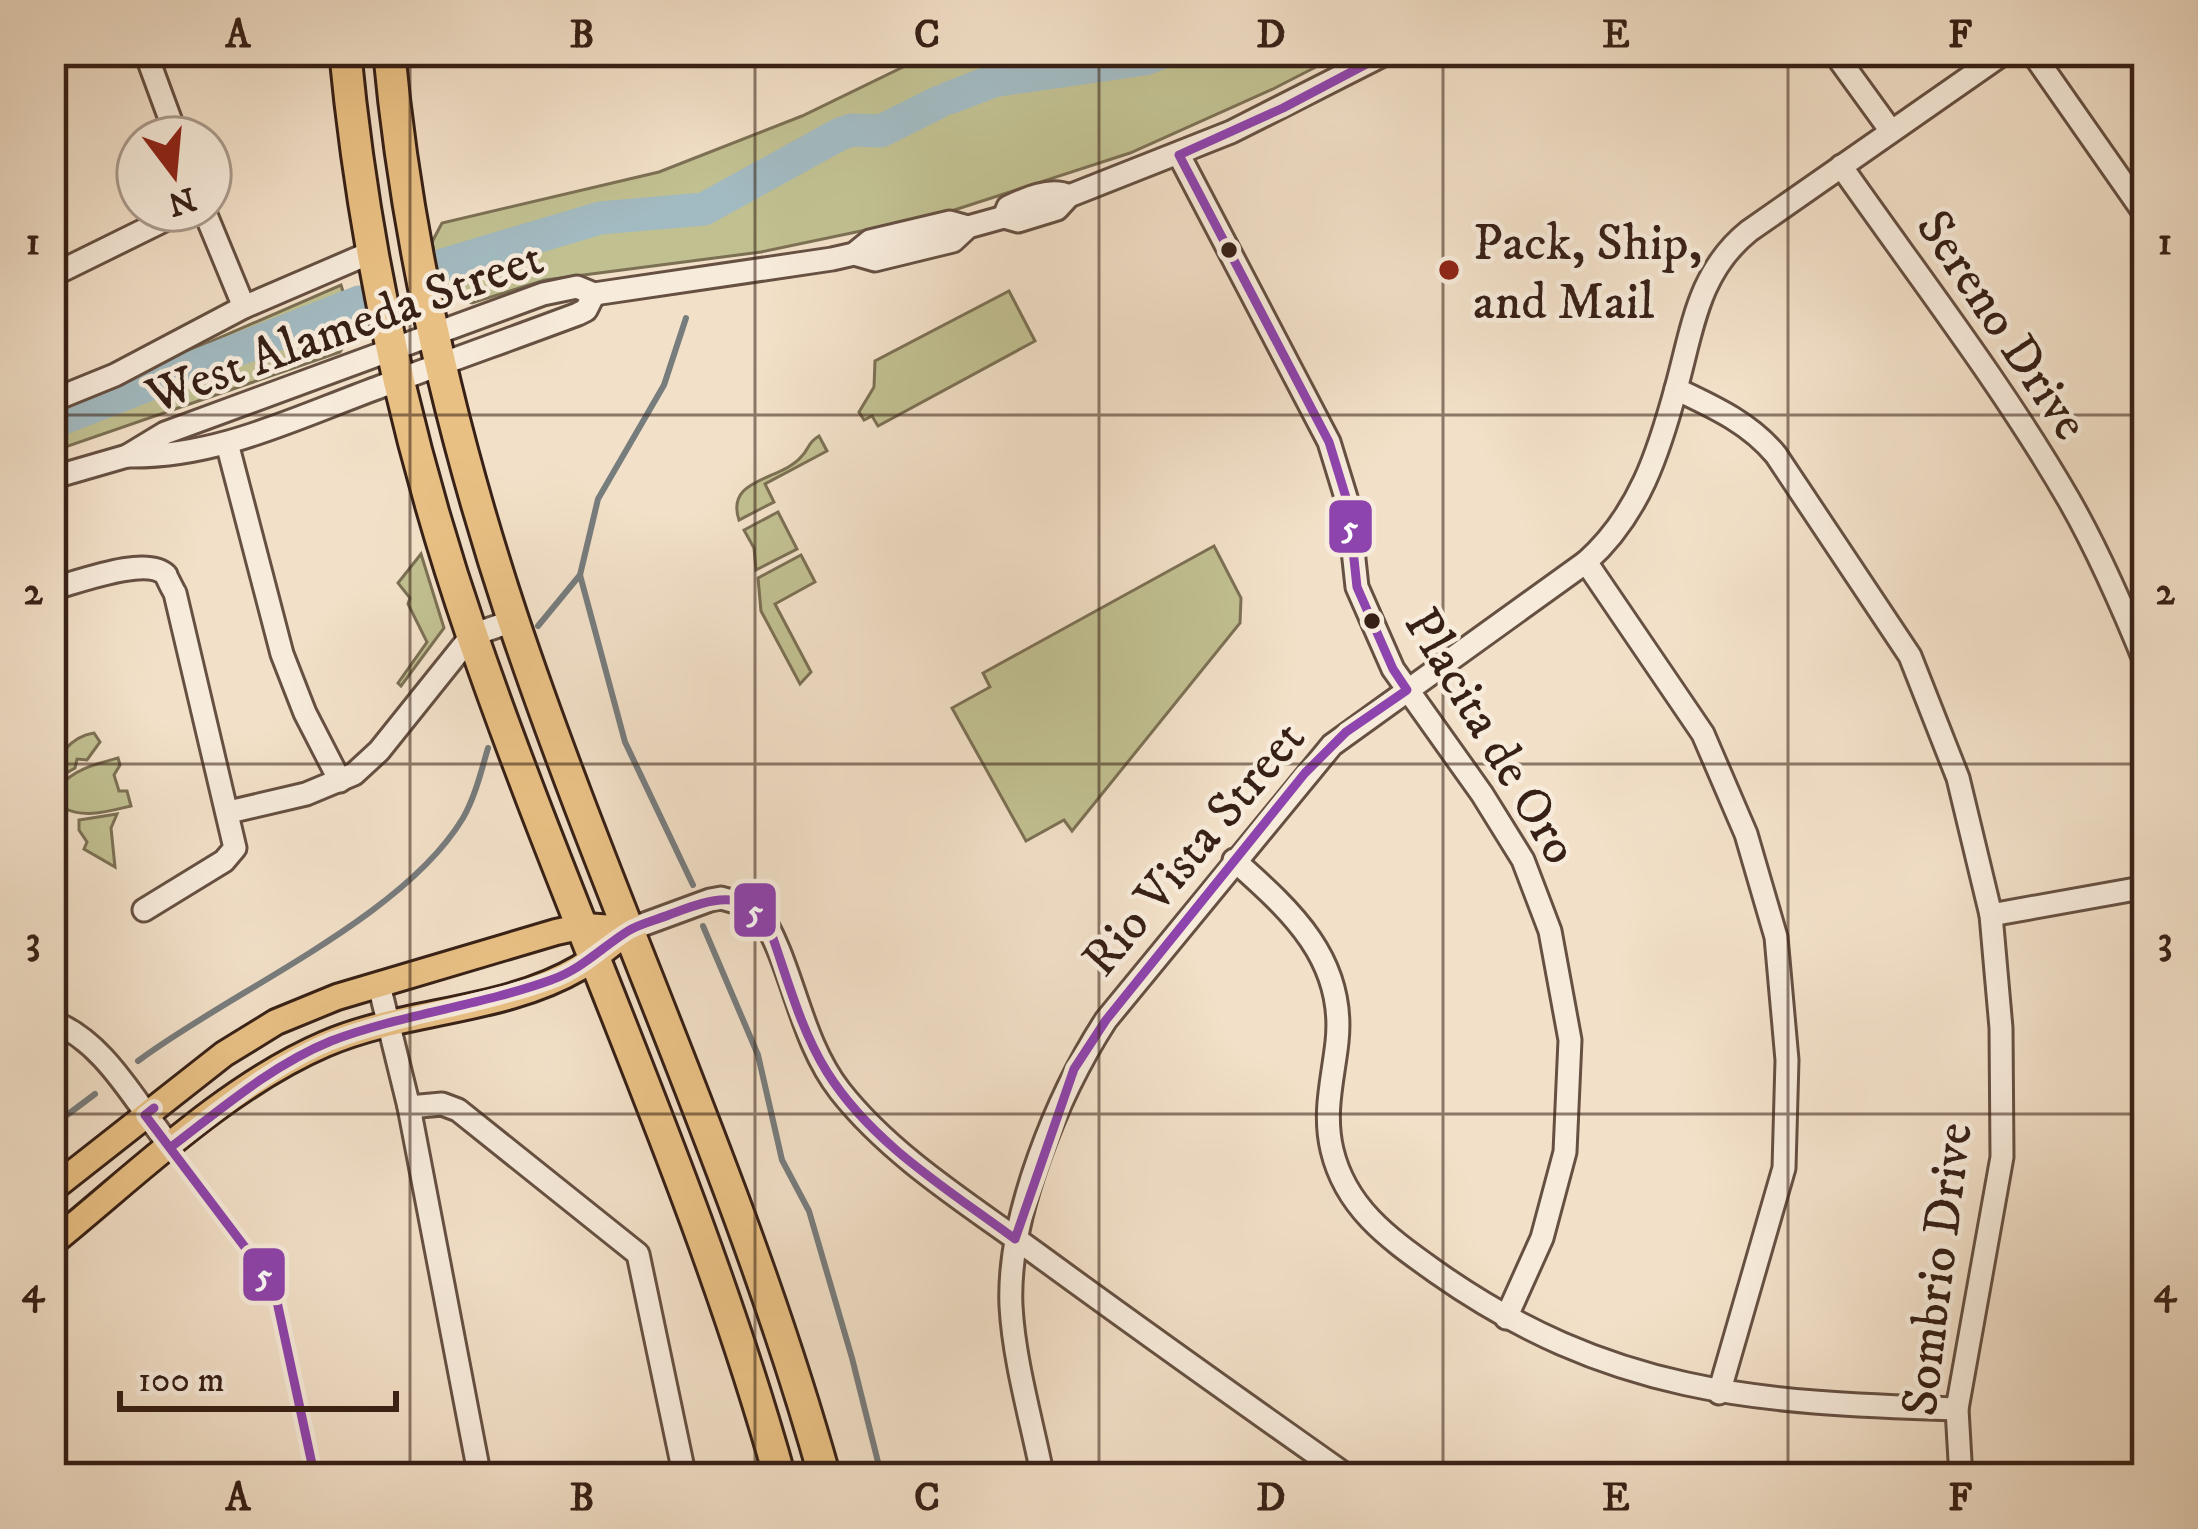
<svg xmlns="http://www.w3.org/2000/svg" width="2198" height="1529" viewBox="0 0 2198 1529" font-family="'IM FELL DW Pica',serif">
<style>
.green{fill:#c1c091;stroke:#7c7054;stroke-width:3}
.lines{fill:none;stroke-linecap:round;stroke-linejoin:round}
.stream{stroke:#777c7d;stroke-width:6}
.river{stroke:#a2bac1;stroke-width:33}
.minor-casing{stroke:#665042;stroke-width:27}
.major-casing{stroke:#372016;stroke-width:30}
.highway-casing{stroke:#372016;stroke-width:36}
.minor{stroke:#f7ebdb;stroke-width:21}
.major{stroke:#e9c084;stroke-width:24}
.highway{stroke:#e9c084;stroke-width:30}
.bus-1-casing{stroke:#f7ebdb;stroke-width:18}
.bus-1{stroke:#8e44ad;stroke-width:9}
.grid{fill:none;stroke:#372016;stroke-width:3;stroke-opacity:0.55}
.bus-dot{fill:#372016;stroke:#f7ebdb;stroke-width:4.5}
.poi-dot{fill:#8f2418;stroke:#f7ebdb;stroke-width:4.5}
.labels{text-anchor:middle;stroke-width:9;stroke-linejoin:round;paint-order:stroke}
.poi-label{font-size:51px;fill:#372016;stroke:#f7ebdb;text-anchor:start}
.street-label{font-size:51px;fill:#372016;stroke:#f7ebdb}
.line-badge{stroke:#f7ebdb;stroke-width:4.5}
.badge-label{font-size:33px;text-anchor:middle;font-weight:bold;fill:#fff}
.neatline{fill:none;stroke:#372016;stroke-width:4.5}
.grid-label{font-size:39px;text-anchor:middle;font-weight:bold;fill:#372016}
</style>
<rect width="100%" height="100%" fill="#f2e0c8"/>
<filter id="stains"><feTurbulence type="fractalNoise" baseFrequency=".00167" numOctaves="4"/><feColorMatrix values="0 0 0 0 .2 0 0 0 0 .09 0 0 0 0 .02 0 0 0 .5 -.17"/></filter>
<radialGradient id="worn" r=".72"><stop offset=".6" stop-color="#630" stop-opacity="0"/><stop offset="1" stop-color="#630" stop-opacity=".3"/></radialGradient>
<g class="green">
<polygon points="936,51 1347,51 1273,89 1130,153 942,214 761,252 545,280 472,303 441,292 432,242 442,223 659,172 802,116"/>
<polygon points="341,285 354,328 340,352 51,452 51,411"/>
<polygon points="1009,291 1035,341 878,426 872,416 864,420 859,412 874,387 875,361"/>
<path d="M819,436L827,451L765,484L774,502L739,520C725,478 780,481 801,457C810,448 807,443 819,436Z"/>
<polygon points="778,512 797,549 756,570 754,548 744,530"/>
<polygon points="1214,546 1241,598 1240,623 1072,831 1064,820 1026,841 952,708 990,687 983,673"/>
<polygon points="421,554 444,628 401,686 398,683 427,642 408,604 410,598 398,583"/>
<polygon points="801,555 815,582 775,604 811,672 800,684 761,611 758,578"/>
<path d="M94,733L100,742L87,760L77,759L75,768L56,779C51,758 73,736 94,733Z"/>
<path d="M118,758L120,765L114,775L119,791H127L131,806C109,811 85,819 64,808L59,787C74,769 96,764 118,758Z"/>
<polygon points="117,814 111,828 115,867 84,849 87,842 79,830 79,820"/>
</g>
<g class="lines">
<g class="stream">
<polyline points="686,318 664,385 598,499 580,575 625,742 693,885"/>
<polyline points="538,626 580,575"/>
<polyline points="703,926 758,1055 782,1160 809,1211 852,1358 882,1478"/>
<path d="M138,1061C233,990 403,918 463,818C475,797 481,772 488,748"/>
<polyline points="51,1127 95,1094"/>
</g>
<g class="river">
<polyline points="949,98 993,81 1145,59 1166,51"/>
<polyline points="439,266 600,218 704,209 840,134 852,130 881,131 939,102"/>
<polyline points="51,423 359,302"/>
</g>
<defs>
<g id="minor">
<polyline points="145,51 177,138"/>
<polyline points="1833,51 1891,131"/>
<polyline points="2031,51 2147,217"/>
<polyline points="1179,155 1329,442 1348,504 1357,587 1393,669 1482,794 1523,860 1550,931 1570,1040 1565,1152 1542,1238 1506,1318"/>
<path d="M1841,166C1918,276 2002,384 2069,500C2100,554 2124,610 2147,667"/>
<polyline points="204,210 244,307"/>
<path d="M1004,217L1008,207C1025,199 1051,187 1069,196"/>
<polyline points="854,254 875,260 953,241 968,227 1004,217 1018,221 1057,209 1069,196 1231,132 1391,51"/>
<polyline points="51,276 185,210"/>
<path d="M1676,389C1712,406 1750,423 1776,455L1910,656L1958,778L1991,915L2001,1028L2002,1157L1957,1409L1961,1478"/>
<polyline points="51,401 115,375 244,307 372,252"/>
<polyline points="227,443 282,654 305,713 340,781"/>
<path d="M127,456C216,458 295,418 377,388C443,363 511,339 578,314L586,310L594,294"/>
<polyline points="51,478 127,456 165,433 543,294 577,287 594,294 832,259 854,254 870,241 950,222 968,227"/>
<polyline points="1586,562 1703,734 1746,834 1776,937 1787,1060 1784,1168 1719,1393"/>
<path d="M51,589C76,583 146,555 166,575C166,576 174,592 175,593L235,848L224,861L144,910"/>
<polyline points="229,812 306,794 354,774 379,751 472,635 513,621"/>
<path d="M1234,860C1290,910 1346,959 1337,1042C1333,1079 1323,1112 1332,1150C1346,1209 1390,1239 1436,1272C1608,1393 1755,1403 1957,1409"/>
<polyline points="1991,915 2147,887"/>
<path d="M631,929L710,900L721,898L757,908C794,964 798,1037 840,1091C892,1157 970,1205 1037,1254C1141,1330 1245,1404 1350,1478"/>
<polyline points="379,985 409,1107 480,1478"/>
<path d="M51,1021C106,1042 135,1103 171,1147"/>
<polyline points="409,1107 442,1104 458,1110 638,1254 685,1478"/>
<path d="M1043,1478C1032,1422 1014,1362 1011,1306C1007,1217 1058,1094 1106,1020L1332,745L1586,562C1639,515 1659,452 1677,385C1693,326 1699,271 1749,231L2007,51"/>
</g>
<g id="major">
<polyline points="51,1190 224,1054 276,1022 337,997 556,932 584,926 631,929"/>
<path d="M51,1244C135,1176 225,1087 325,1044C406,1009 502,1013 579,968C597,957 614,942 631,929"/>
</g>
<g id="highway">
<path d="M345,51C364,250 407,446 472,635C569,917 700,1190 780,1478"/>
<path d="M389,51C407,245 451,433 512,617C609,907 743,1184 825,1478"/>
</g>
</defs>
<use href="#minor" class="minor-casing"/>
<use href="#major" class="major-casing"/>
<use href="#highway" class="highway-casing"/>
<use href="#minor" class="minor"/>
<use href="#major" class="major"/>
<use href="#highway" class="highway"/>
<defs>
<g id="bus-1">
<polyline points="154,1108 145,1115 260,1267 276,1297 315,1478"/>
<path d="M171,1147C221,1109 272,1065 331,1041C402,1014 479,1006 551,980C582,969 601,948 628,931C641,923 657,920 671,914C707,901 742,886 768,924C786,973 799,1027 827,1072C872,1144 949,1190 1015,1239L1074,1069L1106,1020L1305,773L1346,732L1407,690L1393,669L1357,587L1348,504L1329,442L1179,155L1283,108L1391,51"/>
</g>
</defs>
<use href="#bus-1" class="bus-1-casing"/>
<use href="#bus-1" class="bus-1"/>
</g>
<path class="grid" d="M410,51V1478M755,51V1478M1099,51V1478M1443,51V1478M1788,51V1478M51,415H2147M51,764H2147M51,1114H2147"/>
<g class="bus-dot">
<circle cx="1229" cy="250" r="10"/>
<circle cx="1372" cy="621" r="10"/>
</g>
<circle class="poi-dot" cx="1449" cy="270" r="12"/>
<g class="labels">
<g class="poi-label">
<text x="1473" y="259">Pack, Ship,<tspan x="1473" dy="59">and Mail</tspan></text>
</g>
<g class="street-label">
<text transform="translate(2004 324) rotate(56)" y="18">Sereno Drive</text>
<text transform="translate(344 325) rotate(-20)" y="18">West Alameda Street</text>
<text transform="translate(1493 735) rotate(59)" y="18">Placita de Oro</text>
<text transform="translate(1192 847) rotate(-50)" y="18">Rio Vista Street</text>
<text transform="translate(1935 1269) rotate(-83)" y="18">Sombrio Drive</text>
</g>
</g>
<g class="line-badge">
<rect x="1327" y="498" width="47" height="57" rx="12" fill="#8e44ad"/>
<rect x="732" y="881" width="46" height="58" rx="12" fill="#8e44ad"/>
<rect x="241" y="1246" width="46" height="57" rx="12" fill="#8e44ad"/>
</g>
<g class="badge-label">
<text x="1350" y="538">5</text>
<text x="755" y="922">5</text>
<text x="264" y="1286">5</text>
</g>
<rect width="2198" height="1529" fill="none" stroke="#f2e0c8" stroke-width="132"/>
<g transform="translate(174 174) rotate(164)"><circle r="57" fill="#f7ebdb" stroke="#aa9a8c" stroke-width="3"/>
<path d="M0-9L21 45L0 30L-21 45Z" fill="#8f2418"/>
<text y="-18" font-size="33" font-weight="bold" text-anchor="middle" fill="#372016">N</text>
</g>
<path d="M120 1391v18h276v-18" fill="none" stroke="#372016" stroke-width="6"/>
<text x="138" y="1391" font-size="36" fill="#372016" stroke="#f7ebdb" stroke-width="9" paint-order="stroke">100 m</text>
<rect x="66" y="66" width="2066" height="1397" class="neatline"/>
<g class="grid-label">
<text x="238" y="47">A</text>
<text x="582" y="47">B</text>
<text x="927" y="47">C</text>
<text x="1271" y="47">D</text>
<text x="1616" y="47">E</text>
<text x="1960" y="47">F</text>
<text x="33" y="254">1</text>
<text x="2165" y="254">1</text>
<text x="33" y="604">2</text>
<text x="2165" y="604">2</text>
<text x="33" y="953">3</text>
<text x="2165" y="953">3</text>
<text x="33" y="1302">4</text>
<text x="2165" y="1302">4</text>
<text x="238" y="1510">A</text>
<text x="582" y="1510">B</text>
<text x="927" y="1510">C</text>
<text x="1271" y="1510">D</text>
<text x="1616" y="1510">E</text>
<text x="1960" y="1510">F</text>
</g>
<rect width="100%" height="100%" filter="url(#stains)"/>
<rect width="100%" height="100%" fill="url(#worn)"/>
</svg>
